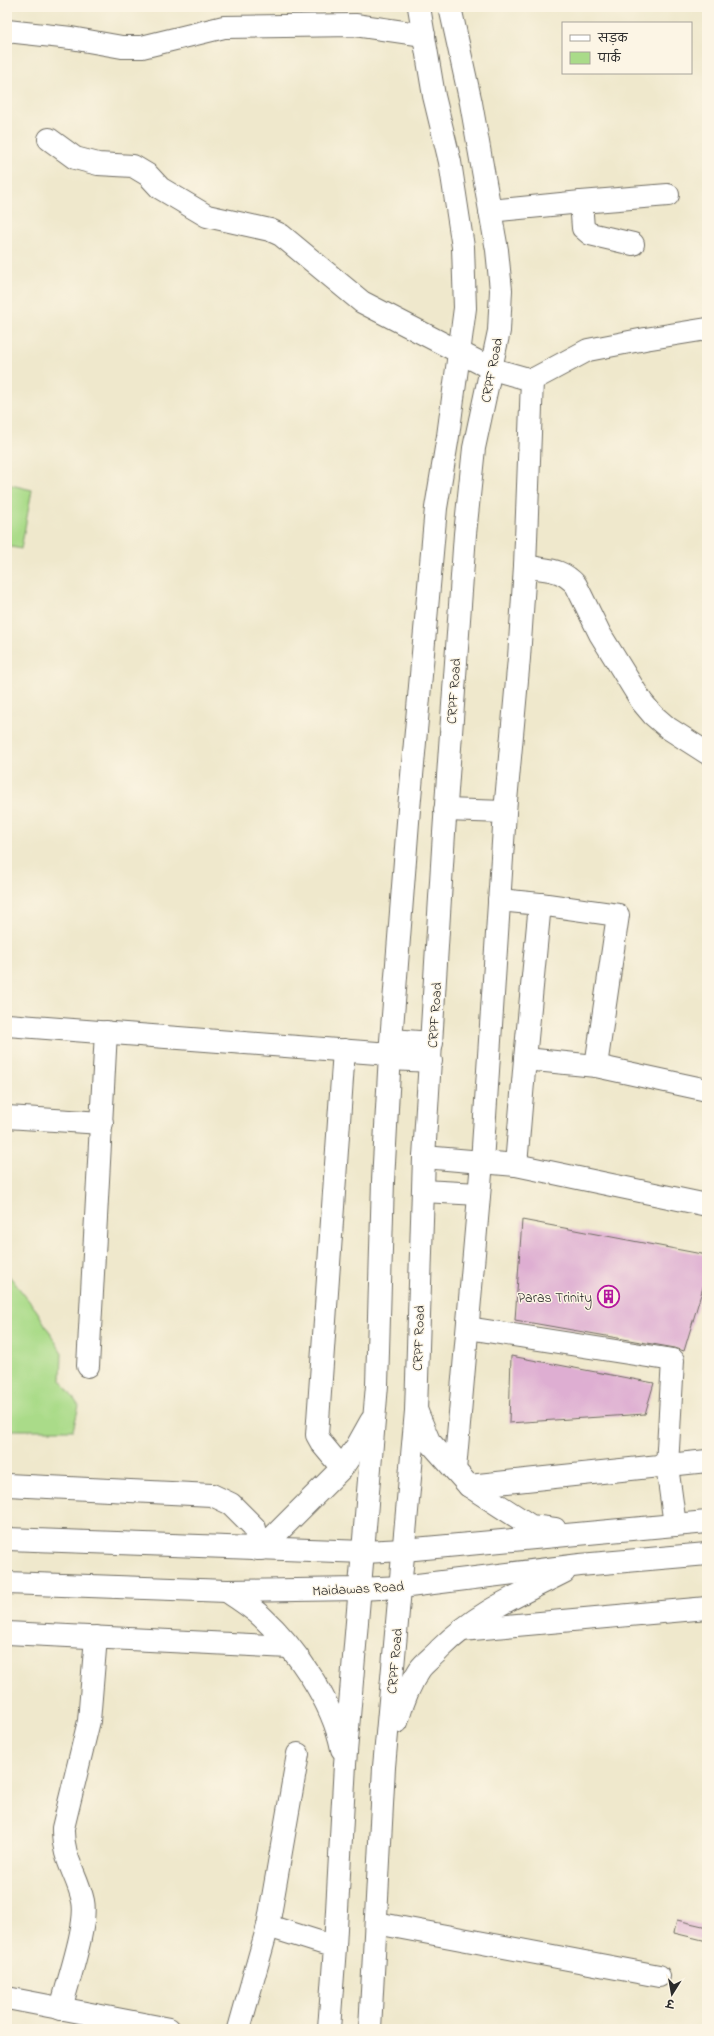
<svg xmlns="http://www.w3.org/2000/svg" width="714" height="2036" viewBox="0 0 714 2036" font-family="'Indie Flower','Playpen Sans Deva',sans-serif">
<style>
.green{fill:#aadb89;stroke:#6a835a}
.building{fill:#deaed2}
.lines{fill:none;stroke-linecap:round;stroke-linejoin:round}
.minor-casing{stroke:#706d63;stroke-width:24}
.minor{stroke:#fff;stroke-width:22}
.labels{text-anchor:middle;stroke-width:3;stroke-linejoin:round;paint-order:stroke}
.street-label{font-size:14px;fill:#2b2b2b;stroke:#fcf5e5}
.poi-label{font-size:14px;fill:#2b2b2b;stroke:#fcf5e5;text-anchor:end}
</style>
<rect width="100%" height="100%" fill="#fcf5e5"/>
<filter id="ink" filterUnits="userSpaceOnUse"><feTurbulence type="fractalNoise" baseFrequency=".025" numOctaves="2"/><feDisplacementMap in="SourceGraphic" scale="8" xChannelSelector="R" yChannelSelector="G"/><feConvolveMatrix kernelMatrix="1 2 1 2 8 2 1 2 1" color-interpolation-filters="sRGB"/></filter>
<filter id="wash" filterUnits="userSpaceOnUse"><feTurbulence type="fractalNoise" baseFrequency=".012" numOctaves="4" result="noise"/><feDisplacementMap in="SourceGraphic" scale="16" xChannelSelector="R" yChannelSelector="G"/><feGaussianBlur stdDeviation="0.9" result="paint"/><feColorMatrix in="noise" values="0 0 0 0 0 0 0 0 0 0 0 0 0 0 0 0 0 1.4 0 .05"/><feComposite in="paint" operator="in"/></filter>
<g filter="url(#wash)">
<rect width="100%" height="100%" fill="#efe8cc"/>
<g class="green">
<polygon points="7,484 32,490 21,549 7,546"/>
<polygon points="7,1273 37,1311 62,1353 61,1381 79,1406 73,1430 7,1430"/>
</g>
<g id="blocks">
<g class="building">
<polygon points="522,1220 707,1255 707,1274 684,1351 675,1348 515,1320"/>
<polygon points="511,1356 654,1383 645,1414 509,1423"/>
<polygon points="677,1920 707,1927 707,1941 674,1933"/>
</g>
</g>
</g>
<g filter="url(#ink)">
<use href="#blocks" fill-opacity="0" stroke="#706d63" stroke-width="1"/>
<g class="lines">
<defs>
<g id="minor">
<polyline points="7,31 71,38 122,47 142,47 224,27 355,25 424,35"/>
<polyline points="49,139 75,158 98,164 133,166 148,175 160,188 207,216 270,230 281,235 362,302 492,369 532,380 588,350 645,339 707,329"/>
<polyline points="581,202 668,195"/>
<polyline points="490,211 581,202 583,228 590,234 633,244"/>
<polyline points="525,566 532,380"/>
<path d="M445,810L505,812L519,658L525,566C546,571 560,567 576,585L600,634L642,702L653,715L668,728L707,753"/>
<polyline points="499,900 540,904"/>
<polyline points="7,1025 390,1054"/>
<polyline points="392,1040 432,1043"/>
<polyline points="390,1059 431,1061"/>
<polyline points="525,1059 540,904 618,915 596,1066"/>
<polyline points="7,1117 102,1123"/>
<polyline points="424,1157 516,1165 707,1205"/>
<polyline points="516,1165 525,1059 596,1066 707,1090"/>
<polyline points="423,1191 479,1194"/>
<polyline points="468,1328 673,1360 667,1466 675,1525"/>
<polyline points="88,1366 106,1032"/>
<polyline points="417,1412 429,1441 469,1486 531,1526 555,1529"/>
<polyline points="342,1468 322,1444 317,1435 344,1050"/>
<polyline points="455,1470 482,1162 505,812"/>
<polyline points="7,1485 212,1495 231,1504 255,1528 257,1549"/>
<polyline points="469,1486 707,1461"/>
<polyline points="7,1539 364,1552 404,1550 707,1522"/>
<polyline points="261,1549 342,1468 357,1446 371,1421"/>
<polyline points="7,1583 227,1591 359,1589 401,1587 580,1565 707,1554"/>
<path d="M227,1591C238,1599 251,1607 261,1616C296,1648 333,1702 342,1749"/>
<polyline points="462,1630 707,1608"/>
<polyline points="7,1633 289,1647"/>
<path d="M397,1722C402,1704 409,1685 420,1669C425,1662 434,1656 440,1649C479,1611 517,1596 564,1572"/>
<polyline points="376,1923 659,1976"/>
<polyline points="268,1926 335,1947"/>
<polyline points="7,1998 169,2029"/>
<path d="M61,2009C67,1983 88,1925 83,1901C77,1873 62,1859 63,1828L89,1721L96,1637"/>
<polyline points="239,2029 268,1926 298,1754"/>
<polyline points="329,2029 335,1947 345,1764 377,1385 383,1181 390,1054 409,809 436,508 448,436 465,308 463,247 450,162 434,96 419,7"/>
<polyline points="370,2029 384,1767 416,1411 424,1157 444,833 465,534 474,448 499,331 501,290 497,250 471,103 450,7"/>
</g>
</defs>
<use href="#minor" class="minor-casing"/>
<use href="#minor" class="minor"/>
</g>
</g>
<defs>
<symbol id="building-ring" viewBox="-11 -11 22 22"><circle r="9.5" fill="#fcf5e5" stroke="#b5179e" stroke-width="1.5"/><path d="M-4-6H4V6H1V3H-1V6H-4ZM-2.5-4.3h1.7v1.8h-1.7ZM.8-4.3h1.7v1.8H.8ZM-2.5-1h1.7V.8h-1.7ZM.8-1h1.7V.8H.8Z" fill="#b5179e"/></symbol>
</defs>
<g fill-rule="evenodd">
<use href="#building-ring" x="596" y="1284" width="25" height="25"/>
</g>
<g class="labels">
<g class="street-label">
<text transform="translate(491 370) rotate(-79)" y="5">CRPF Road</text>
<text transform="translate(453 691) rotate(-86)" y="5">CRPF Road</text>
<text transform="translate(434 1015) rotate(-86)" y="5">CRPF Road</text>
<text transform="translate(418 1338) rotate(-88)" y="5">CRPF Road</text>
<text transform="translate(358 1588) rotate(-3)" y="5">Maidawas Road</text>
<text transform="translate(394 1661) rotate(-85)" y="5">CRPF Road</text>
</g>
<g class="poi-label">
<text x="592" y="1302">Paras Trinity</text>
</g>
</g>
<rect width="714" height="2036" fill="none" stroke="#fcf5e5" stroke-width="24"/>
<rect x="562" y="22" width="130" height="52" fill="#fcf5e5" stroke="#a8a49b"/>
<rect x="570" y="35" width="20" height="6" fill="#ffffff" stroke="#a8a49b"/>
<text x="598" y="42" font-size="12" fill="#2b2b2b">सड़क</text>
<rect x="570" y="52" width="20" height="12" fill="#aadb89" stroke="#a8a49b"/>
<text x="598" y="62" font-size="12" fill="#2b2b2b">पार्क</text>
<g transform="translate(672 1994) rotate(191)" stroke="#fcf5e5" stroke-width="3" paint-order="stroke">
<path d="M0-3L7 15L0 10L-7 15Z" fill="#2b2b2b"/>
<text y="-6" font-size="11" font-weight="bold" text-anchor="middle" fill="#2b2b2b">उ</text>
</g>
</svg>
